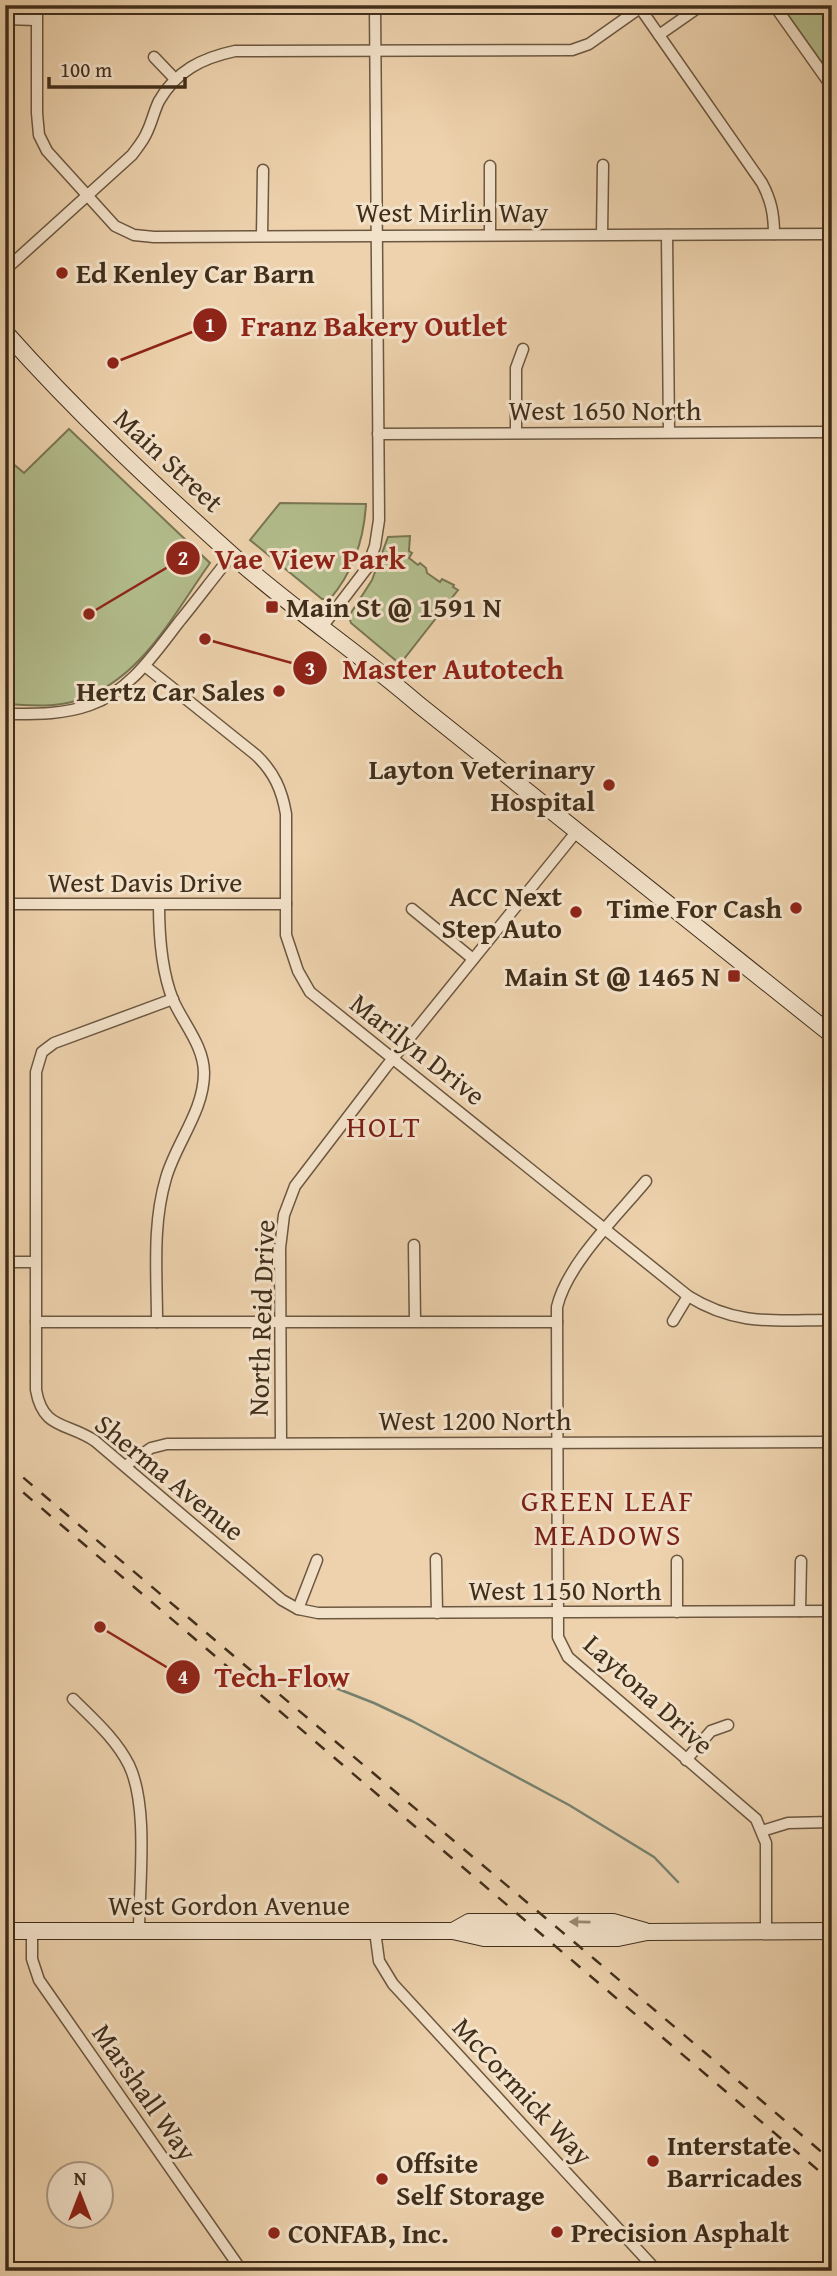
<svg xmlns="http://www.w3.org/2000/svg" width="837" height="2276" viewBox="0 0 837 2276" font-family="'Gentium Book Plus',serif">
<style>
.green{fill:#b3bd8d;stroke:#7a7654;stroke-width:2}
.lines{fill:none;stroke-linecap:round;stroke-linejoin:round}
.stream{stroke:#76816e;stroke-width:2.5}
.minor-casing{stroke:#6c5740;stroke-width:13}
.secondary-casing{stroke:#412e1b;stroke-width:18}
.minor{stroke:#f3e2ca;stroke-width:10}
.secondary{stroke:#f3e2ca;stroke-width:16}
.rail{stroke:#412e1b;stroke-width:2.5;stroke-dasharray:12 12;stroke-linecap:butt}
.oneway{fill:#9a8872}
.poi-dot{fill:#8f2418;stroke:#f3e2ca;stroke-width:2.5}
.labels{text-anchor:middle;stroke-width:6;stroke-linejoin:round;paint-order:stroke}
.street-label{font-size:28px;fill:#412e1b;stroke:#f3e2ca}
.poi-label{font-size:28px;font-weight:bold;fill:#412e1b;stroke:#f3e2ca;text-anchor:start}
.neighbourhood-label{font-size:30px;letter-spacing:2px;fill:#7a1f14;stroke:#f3e2ca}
.leader{fill:none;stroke:#8f2418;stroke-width:2.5}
.callout-dot{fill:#8f2418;stroke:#f3e2ca;stroke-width:2.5}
.mark-label{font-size:21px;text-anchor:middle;font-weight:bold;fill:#fff}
.callout-label{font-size:30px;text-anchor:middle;font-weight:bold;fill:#8f2418;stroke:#f3e2ca;stroke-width:6;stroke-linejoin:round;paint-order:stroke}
</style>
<rect width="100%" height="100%" fill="#edd2ad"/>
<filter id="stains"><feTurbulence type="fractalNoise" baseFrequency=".00286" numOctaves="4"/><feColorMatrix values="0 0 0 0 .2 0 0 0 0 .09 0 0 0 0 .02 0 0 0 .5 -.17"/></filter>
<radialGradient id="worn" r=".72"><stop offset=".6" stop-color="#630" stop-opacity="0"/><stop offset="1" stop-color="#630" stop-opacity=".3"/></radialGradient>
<g class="green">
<polygon points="781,5 832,5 832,77"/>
<path d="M69,429L210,563C173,615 140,682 75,701C53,708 27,705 5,704V457L24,473Z"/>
<path d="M280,503L366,504C364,539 353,572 330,599H322L250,540Z"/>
<polygon points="410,536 409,551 412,553 409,558 418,565 420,563 426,568 427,573 440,582 442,579 454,585 453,587 458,590 400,664 351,623 349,616 372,580 388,537"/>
</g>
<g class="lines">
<polyline class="stream" points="328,1685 374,1703 412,1721 569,1805 654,1857 678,1882"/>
<defs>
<g id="minor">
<polyline points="37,5 37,113 39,135 47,151 115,226 134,235 154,237 832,234"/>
<path d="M638,5L762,183C771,200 774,214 774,234"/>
<polyline points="774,5 832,87"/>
<polyline points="5,19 36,20"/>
<polyline points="659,35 702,5"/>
<polyline points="154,57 175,79"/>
<polyline points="490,166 490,235"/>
<polyline points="602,234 603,165"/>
<polyline points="667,235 669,432"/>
<polyline points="262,236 263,170"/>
<path d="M5,270L132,155C137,148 144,140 147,132C152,122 154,111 159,101C176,71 202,58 235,51L572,50L589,44L640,8"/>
<polyline points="516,433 516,368 523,349"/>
<polyline points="378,434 832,432"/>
<polyline points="322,627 367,568 375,546 379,520 375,5"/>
<path d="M145,666L256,755C274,772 282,790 286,814V935L298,971L310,992L688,1296C738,1327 776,1320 832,1320"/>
<path d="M5,714C34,714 62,715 90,705C130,691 154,654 179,622C197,600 214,577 232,555"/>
<polyline points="5,904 286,904"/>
<polyline points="412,909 473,959"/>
<path d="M173,999L54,1043L42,1052L36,1072V1390C43,1430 67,1422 95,1441L282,1600L298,1609L318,1613L832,1611"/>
<path d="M646,1181C618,1215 567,1264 557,1307L558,1637L568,1657L756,1819L766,1843V1931"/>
<polyline points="414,1245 415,1321"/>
<polyline points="5,1262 35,1262"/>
<polyline points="673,1321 688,1296"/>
<polyline points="36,1322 557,1322"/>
<path d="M157,1322C157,1274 152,1225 166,1178C176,1143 204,1111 204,1073C204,1046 183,1023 173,1000C161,970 159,936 159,905"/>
<polyline points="281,1443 280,1248 284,1215 295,1186 386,1067 577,831"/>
<polyline points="125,1466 151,1448 167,1444 832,1442"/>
<polyline points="436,1559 437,1613"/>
<polyline points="677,1561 677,1612"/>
<polyline points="298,1609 317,1560"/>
<polyline points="800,1611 801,1561"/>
<path d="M73,1699C94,1720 116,1739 129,1765C149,1807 139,1885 139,1932"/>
<polyline points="686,1760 711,1731 728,1725"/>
<polyline points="762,1831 788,1823 832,1822"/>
<polyline points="32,1931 32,1959 39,1980 242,2271"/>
<polyline points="375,1931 379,1961 393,1984 657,2271"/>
</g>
<g id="secondary">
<path d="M5,332C76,412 153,484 232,555C291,608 358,652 418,704L832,1035"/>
<polyline points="5,1931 453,1931 484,1938 618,1938 647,1932 832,1931"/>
<polyline points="453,1931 469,1922 613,1922 645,1931"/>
</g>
</defs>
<use href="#minor" class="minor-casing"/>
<use href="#secondary" class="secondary-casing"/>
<use href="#minor" class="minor"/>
<use href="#secondary" class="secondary"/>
<g class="rail">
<path d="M5,1462C280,1697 558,1926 832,2161"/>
<polyline points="5,1477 832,2182"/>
</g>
</g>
<defs><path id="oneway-solid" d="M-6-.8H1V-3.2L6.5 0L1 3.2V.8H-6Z" transform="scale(1.75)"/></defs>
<use class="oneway" href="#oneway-solid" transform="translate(580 1922) rotate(-179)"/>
<g class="poi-dot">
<circle cx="62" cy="273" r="7"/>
<rect x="265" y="600" width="14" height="14" rx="3.5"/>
<circle cx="279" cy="691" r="7"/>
<circle cx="609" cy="785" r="7"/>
<circle cx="796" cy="908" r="7"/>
<circle cx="576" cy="912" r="7"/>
<rect x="727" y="969" width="14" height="14" rx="3.5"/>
<circle cx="653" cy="2161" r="7"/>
<circle cx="382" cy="2179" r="7"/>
<circle cx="557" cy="2232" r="7"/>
<circle cx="274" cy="2233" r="7"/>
</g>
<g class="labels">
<g class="street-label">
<text x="452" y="222">West Mirlin Way</text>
<text x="605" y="420">West 1650 North</text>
<text transform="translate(169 460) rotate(43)" y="10">Main Street</text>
<text x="145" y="892">West Davis Drive</text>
<text transform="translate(418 1049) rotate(38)" y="10">Marilyn Drive</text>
<text transform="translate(261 1318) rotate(-88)" y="10">North Reid Drive</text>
<text x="475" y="1430">West 1200 North</text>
<text transform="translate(170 1477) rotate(39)" y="10">Sherma Avenue</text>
<text x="565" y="1600">West 1150 North</text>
<text transform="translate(649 1694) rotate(42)" y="10">Laytona Drive</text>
<text x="229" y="1915">West Gordon Avenue</text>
<text transform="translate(523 2091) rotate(47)" y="10">McCormick Way</text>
<text transform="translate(145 2092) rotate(55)" y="10">Marshall Way</text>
</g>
<g class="poi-label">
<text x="76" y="283">Ed Kenley Car Barn</text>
<text x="286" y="617">Main St @ 1591 N</text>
<text x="265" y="701" text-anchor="end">Hertz Car Sales</text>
<text x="595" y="779" text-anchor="end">Layton Veterinary<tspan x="595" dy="32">Hospital</tspan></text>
<text x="562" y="906" text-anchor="end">ACC Next<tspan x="562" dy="32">Step Auto</tspan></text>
<text x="782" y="918" text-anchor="end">Time For Cash</text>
<text x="720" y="986" text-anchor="end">Main St @ 1465 N</text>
<text x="667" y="2155">Interstate<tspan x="667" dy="32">Barricades</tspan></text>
<text x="396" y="2173">Offsite<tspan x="396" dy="32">Self Storage</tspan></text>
<text x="571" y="2242">Precision Asphalt</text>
<text x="288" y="2243">CONFAB, Inc.</text>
</g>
<g class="neighbourhood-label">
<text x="384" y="1137">HOLT</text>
<text x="608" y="1511">GREEN LEAF<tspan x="608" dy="34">MEADOWS</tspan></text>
</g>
</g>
<path class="leader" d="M113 363L210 325M89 614L183 558M205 639L310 668M100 1627L183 1677"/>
<g class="callout-dot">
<circle cx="113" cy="363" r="7"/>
<circle cx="89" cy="614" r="7"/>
<circle cx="205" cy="639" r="7"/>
<circle cx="100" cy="1627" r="7"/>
<circle cx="210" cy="325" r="18"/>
<circle cx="183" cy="558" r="18"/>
<circle cx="310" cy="668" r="18"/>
<circle cx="183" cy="1677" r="18"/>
</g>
<g class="mark-label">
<text x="210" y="332">1</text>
<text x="183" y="565">2</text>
<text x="310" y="676">3</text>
<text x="183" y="1684">4</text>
</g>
<g class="callout-label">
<text x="374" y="336">Franz Bakery Outlet</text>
<text x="310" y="569">Vae View Park</text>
<text x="453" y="679">Master Autotech</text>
<text x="282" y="1687">Tech-Flow</text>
</g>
<rect width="837" height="2276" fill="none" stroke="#edd2ad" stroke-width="28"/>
<rect x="7" y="7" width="823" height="2262" fill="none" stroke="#412e1b" stroke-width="3.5"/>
<rect x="14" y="14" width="809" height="2248" fill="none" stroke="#412e1b" stroke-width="2"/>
<g transform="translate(80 2195)"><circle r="33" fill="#f3e2ca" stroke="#ac9a84" stroke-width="2"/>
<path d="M0-5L12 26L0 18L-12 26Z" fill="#8f2418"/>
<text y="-10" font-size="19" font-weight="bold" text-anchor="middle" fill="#412e1b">N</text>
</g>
<path d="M49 77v10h136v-10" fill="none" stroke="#412e1b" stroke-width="3.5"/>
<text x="60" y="77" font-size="21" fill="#412e1b" stroke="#f3e2ca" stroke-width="5" paint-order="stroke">100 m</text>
<rect width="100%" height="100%" filter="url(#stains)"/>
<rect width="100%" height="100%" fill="url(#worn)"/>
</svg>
